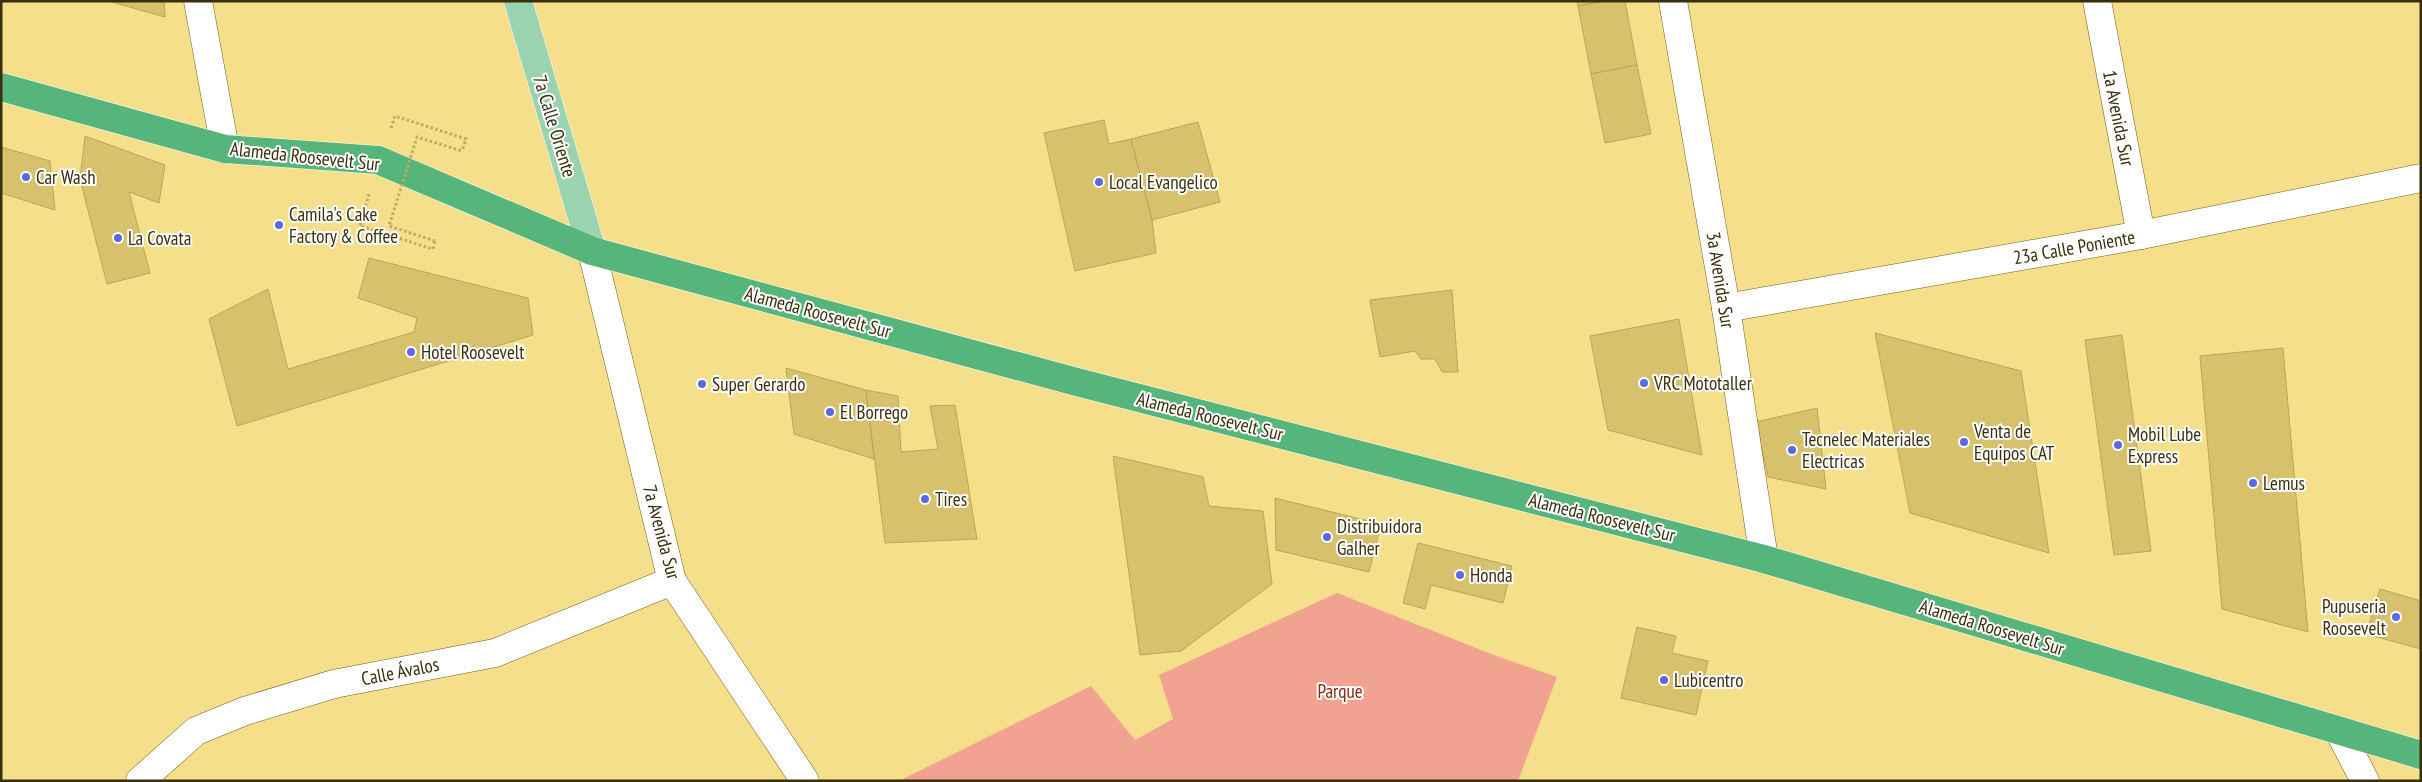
<svg xmlns="http://www.w3.org/2000/svg" width="2422" height="782" viewBox="0 0 2422 782" font-family="'PT Sans Narrow',sans-serif">
<style>
.green{fill:#f1a290}
.building{fill:#d8c16d;stroke:#bda653}
.lines{fill:none;stroke-linecap:round;stroke-linejoin:round}
.minor-casing{stroke:#6f5e1c;stroke-width:29}
.major-casing{stroke:#fff;stroke-width:29}
.highway-casing{stroke:#fff;stroke-width:29}
.path{stroke:#bdaa64;stroke-width:3;stroke-dasharray:2.5 2.5;stroke-linecap:butt}
.minor{stroke:#fff;stroke-width:28}
.major{stroke:#99d3af;stroke-width:28}
.highway{stroke:#55b57a;stroke-width:28}
.path-bridge{stroke:#bdaa64;stroke-width:3;stroke-dasharray:2.5 2.5;stroke-linecap:butt}
.poi-dot{fill:#5b69e0;stroke:#fff;stroke-width:2}
.labels{text-anchor:middle;stroke-width:4;stroke-linejoin:round;paint-order:stroke}
.street-label{font-size:19px;fill:#392f0b;stroke:#fff}
.poi-label{font-size:19px;fill:#392f0b;stroke:#fff;text-anchor:start}
.park-label{font-size:19px;fill:#8d260e;stroke:#fff}
</style>
<rect width="100%" height="100%" fill="#f6df8b"/>
<polygon class="green" points="1337,593 1499,657 1557,677 1518,781 899,781 1091,686 1135,740 1173,719 1159,675"/>
<g class="building">
<polygon points="108,1 164,1 165,17"/>
<polygon points="1577,1 1605,1 1578,6"/>
<polygon points="1605,1 1625,1 1637,65 1591,74 1578,6"/>
<polygon points="1637,65 1651,134 1605,143 1591,74"/>
<polygon points="1104,120 1109,144 1131,139 1152,220 1156,253 1075,271 1044,133"/>
<polygon points="1198,122 1220,202 1152,220 1131,139"/>
<polygon points="85,136 165,165 159,203 129,192 150,273 107,284 80,179"/>
<polygon points="1,147 50,161 55,210 1,193"/>
<polygon points="369,258 528,298 533,335 237,426 209,319 268,289 288,369 414,332 417,318 358,298"/>
<polygon points="1452,290 1458,372 1442,372 1435,359 1421,359 1415,351 1380,357 1370,300"/>
<polygon points="1679,319 1702,455 1608,430 1590,336"/>
<polygon points="1875,333 2021,371 2049,553 1910,513"/>
<polygon points="2122,335 2151,551 2114,555 2085,340"/>
<polygon points="2283,348 2308,632 2222,609 2200,356"/>
<polygon points="786,368 866,390 874,459 794,434"/>
<polygon points="866,390 898,396 901,452 938,449 930,406 955,405 977,539 885,543"/>
<polygon points="1817,408 1826,489 1768,477 1756,422"/>
<polygon points="1113,456 1203,477 1209,506 1263,511 1272,584 1181,651 1140,655"/>
<polygon points="1275,498 1381,524 1369,572 1276,550"/>
<polygon points="1418,543 1512,566 1503,603 1431,585 1425,609 1403,603"/>
<polygon points="2380,589 2421,601 2421,649 2366,634"/>
<polygon points="1637,627 1676,636 1672,653 1708,661 1696,715 1621,698"/>
</g>
<g class="lines">
<defs>
<g id="minor">
<polyline points="198,1 225,149"/>
<polyline points="1673,1 1726,308 1764,559"/>
<polyline points="2097,1 2141,235"/>
<polyline points="592,251 672,581 805,781"/>
<polyline points="1726,308 2141,235 2421,178"/>
<polyline points="2339,731 2365,781"/>
<polyline points="140,781 196,731 245,711 334,684 495,653 672,581"/>
</g>
<polyline id="major" points="518,1 592,251"/>
<polyline id="highway" points="1,87 225,149 378,160 592,251 1073,381 1764,559 2421,755"/>
</defs>
<use href="#minor" class="minor-casing"/>
<use href="#major" class="major-casing"/>
<use href="#highway" class="highway-casing"/>
<g class="path">
<polyline points="391,128 395,116 466,139 462,151"/>
<polyline points="369,194 360,226 433,249 435,241"/>
</g>
<use href="#minor" class="minor"/>
<use href="#major" class="major"/>
<use href="#highway" class="highway"/>
<polyline class="path-bridge" points="435,241 389,226 417,137 462,151"/>
</g>
<g class="poi-dot">
<circle cx="26" cy="177" r="5"/>
<circle cx="1099" cy="182" r="5"/>
<circle cx="279" cy="225" r="5"/>
<circle cx="118" cy="238" r="5"/>
<circle cx="411" cy="352" r="5"/>
<circle cx="1644" cy="383" r="5"/>
<circle cx="702" cy="384" r="5"/>
<circle cx="830" cy="412" r="5"/>
<circle cx="1964" cy="442" r="5"/>
<circle cx="2118" cy="445" r="5"/>
<circle cx="1792" cy="450" r="5"/>
<circle cx="2253" cy="483" r="5"/>
<circle cx="925" cy="499" r="5"/>
<circle cx="1327" cy="537" r="5"/>
<circle cx="1460" cy="575" r="5"/>
<circle cx="2396" cy="617" r="5"/>
<circle cx="1664" cy="680" r="5"/>
</g>
<g class="labels">
<g class="street-label">
<text transform="translate(2119 118) rotate(79)" y="7">1a Avenida Sur</text>
<text transform="translate(555 126) rotate(73)" y="7">7a Calle Oriente</text>
<text transform="translate(305 156) rotate(6)" y="7">Alameda Roosevelt Sur</text>
<text transform="translate(2074 247) rotate(-10)" y="7">23a Calle Poniente</text>
<text transform="translate(1721 280) rotate(81)" y="7">3a Avenida Sur</text>
<text transform="translate(818 312) rotate(15)" y="7">Alameda Roosevelt Sur</text>
<text transform="translate(1210 416) rotate(14)" y="7">Alameda Roosevelt Sur</text>
<text transform="translate(1602 517) rotate(14)" y="7">Alameda Roosevelt Sur</text>
<text transform="translate(662 532) rotate(75)" y="7">7a Avenida Sur</text>
<text transform="translate(1992 627) rotate(17)" y="7">Alameda Roosevelt Sur</text>
<text transform="translate(400 671) rotate(-11)" y="7">Calle Ávalos</text>
</g>
<g class="poi-label">
<text x="36" y="184">Car Wash</text>
<text x="1109" y="189">Local Evangelico</text>
<text x="289" y="221">Camila's Cake<tspan x="289" dy="22">Factory &amp; Coffee</tspan></text>
<text x="128" y="245">La Covata</text>
<text x="421" y="359">Hotel Roosevelt</text>
<text x="1654" y="390">VRC Mototaller</text>
<text x="712" y="391">Super Gerardo</text>
<text x="840" y="419">El Borrego</text>
<text x="1974" y="438">Venta de<tspan x="1974" dy="22">Equipos CAT</tspan></text>
<text x="2128" y="441">Mobil Lube<tspan x="2128" dy="22">Express</tspan></text>
<text x="1802" y="446">Tecnelec Materiales<tspan x="1802" dy="22">Electricas</tspan></text>
<text x="2263" y="490">Lemus</text>
<text x="935" y="506">Tires</text>
<text x="1337" y="533">Distribuidora<tspan x="1337" dy="22">Galher</tspan></text>
<text x="1470" y="582">Honda</text>
<text x="2386" y="613" text-anchor="end">Pupuseria<tspan x="2386" dy="22">Roosevelt</tspan></text>
<text x="1674" y="687">Lubicentro</text>
</g>
<g class="park-label">
<text x="1340" y="698">Parque</text>
</g>
</g>
<rect width="2422" height="782" fill="none" stroke="#392f0b" stroke-width="5"/>
</svg>
